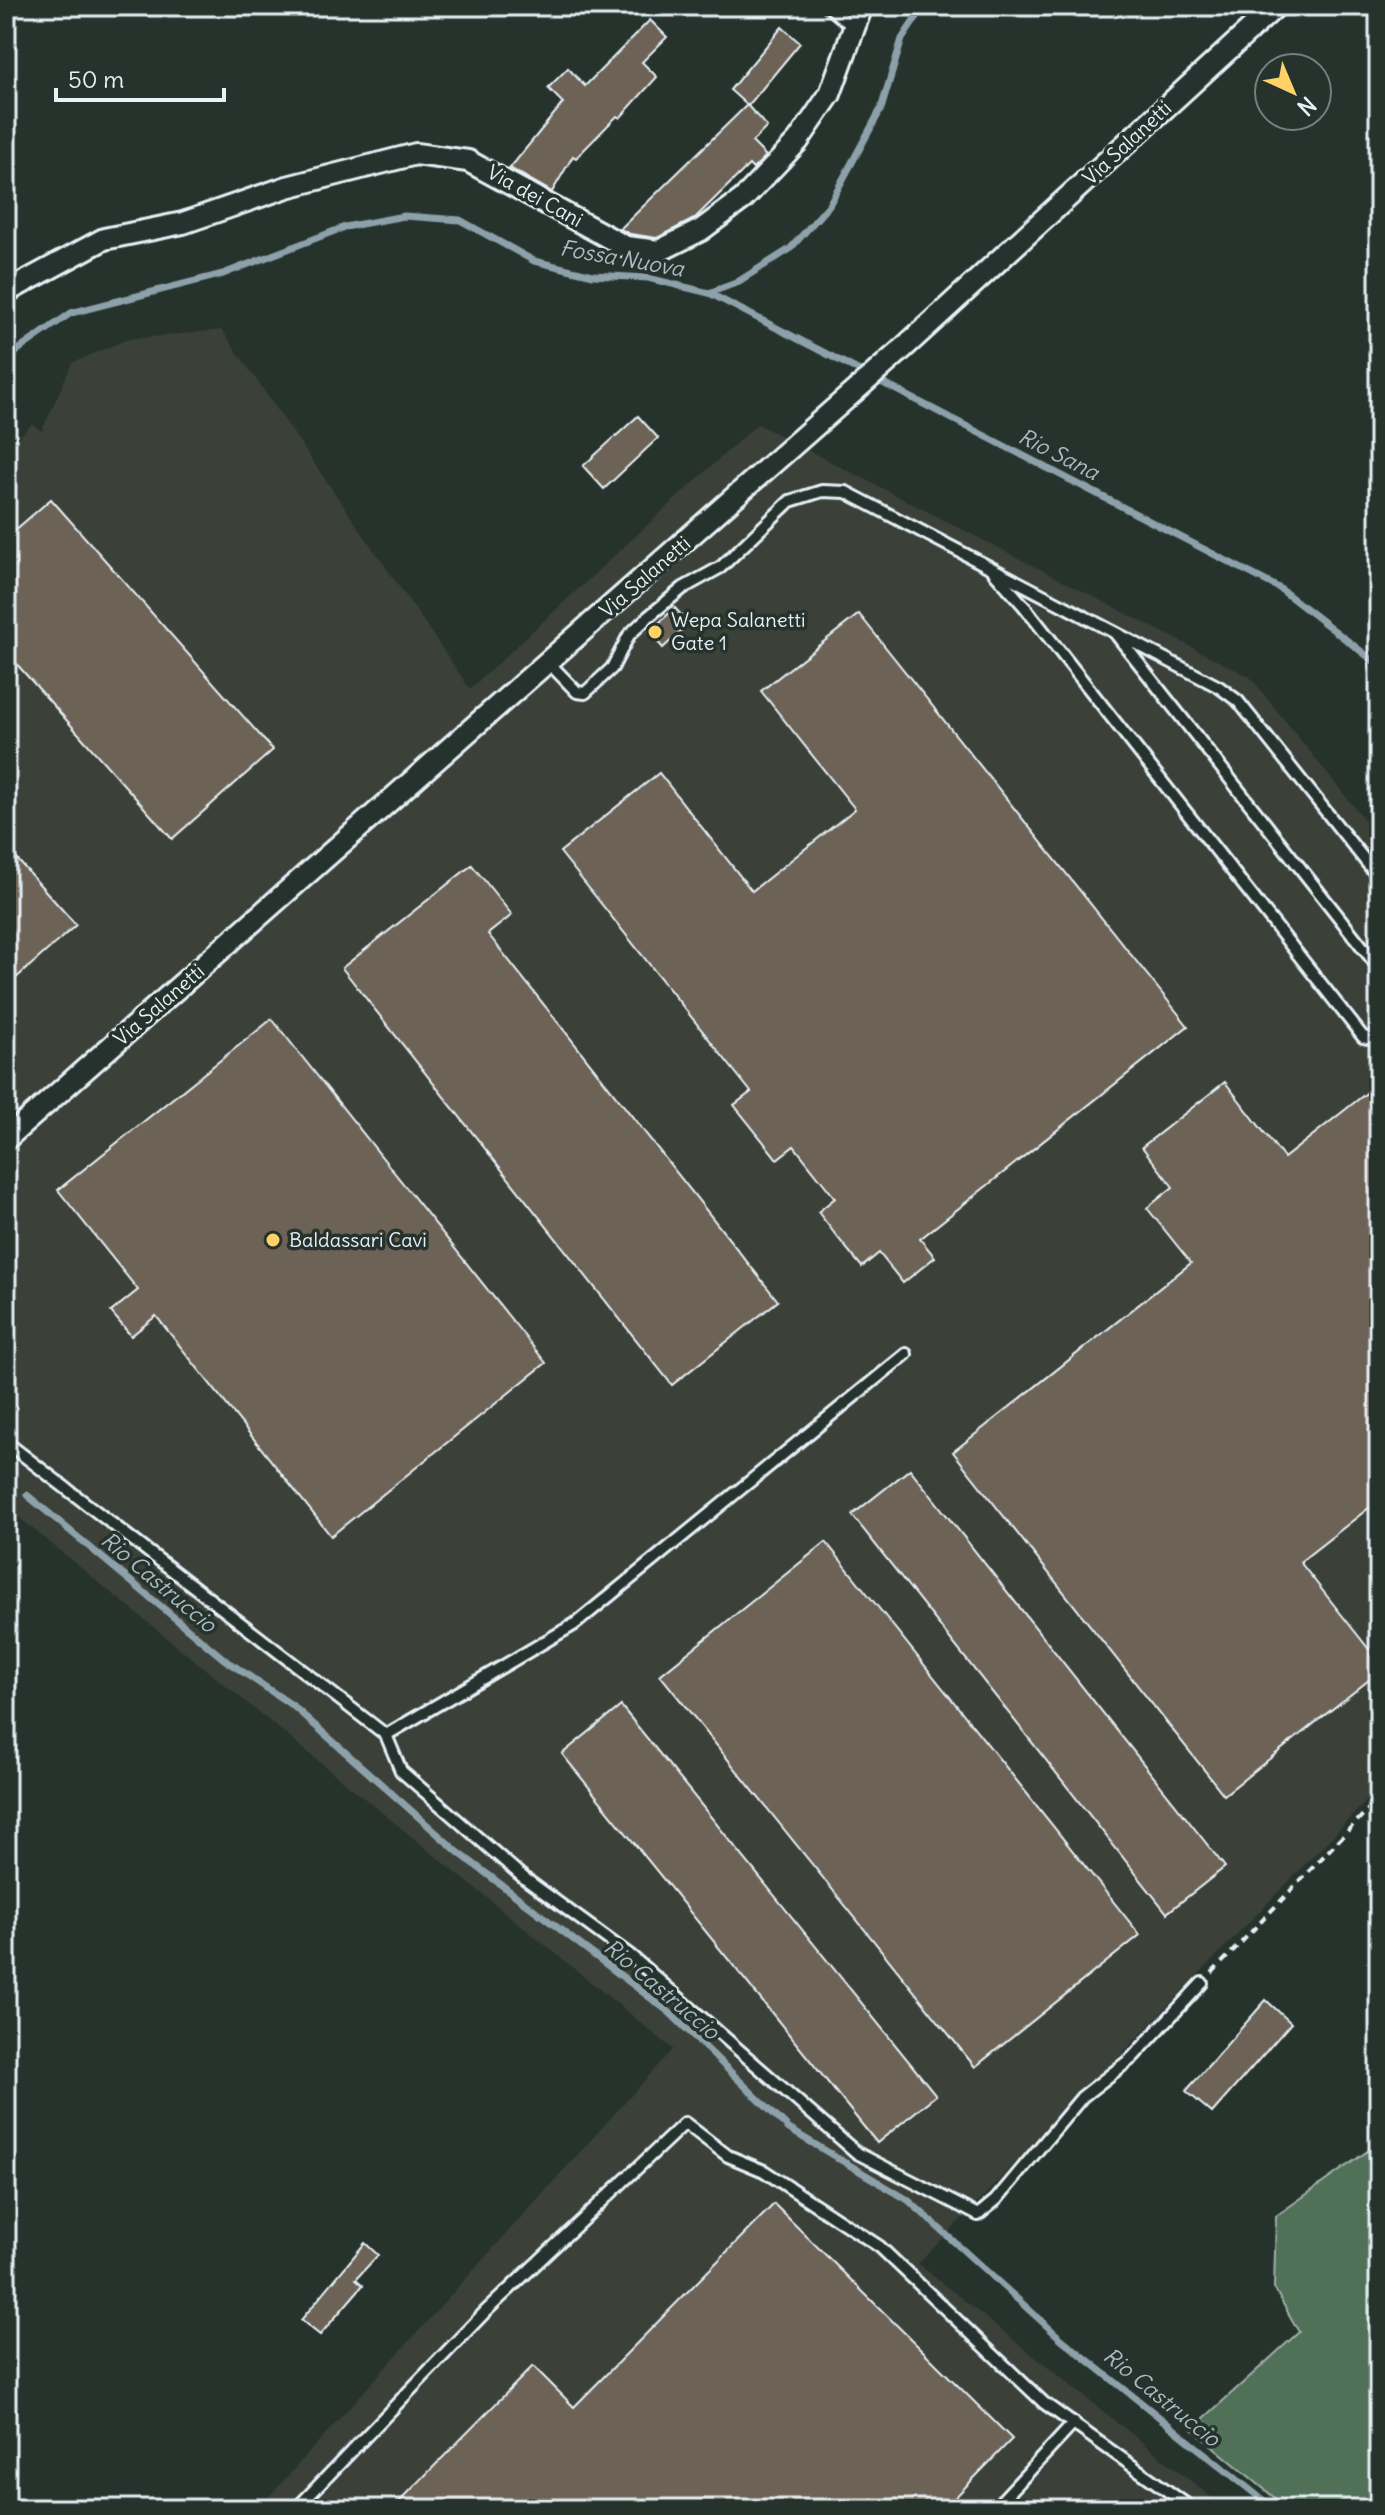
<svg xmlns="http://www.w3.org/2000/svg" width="1385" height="2515" viewBox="0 0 1385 2515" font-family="Delius,sans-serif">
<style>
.built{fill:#3b4139}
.green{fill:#517058;stroke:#9cb0a8;stroke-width:2}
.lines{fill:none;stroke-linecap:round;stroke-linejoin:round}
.stream{stroke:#8da1aa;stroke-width:7}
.building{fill:#6c6356;stroke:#e8f1f8;stroke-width:2}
.service-casing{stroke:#e8f1f8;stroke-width:16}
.minor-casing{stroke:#e8f1f8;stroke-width:26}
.path{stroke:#e8f1f8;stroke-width:4;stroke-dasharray:8 6;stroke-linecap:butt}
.service{stroke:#26332d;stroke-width:10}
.minor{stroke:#26332d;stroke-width:20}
.poi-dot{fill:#ffd166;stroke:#26332d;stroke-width:3}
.labels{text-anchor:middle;stroke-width:7;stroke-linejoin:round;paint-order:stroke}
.street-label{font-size:20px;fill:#e8f1f8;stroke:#26332d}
.poi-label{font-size:20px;fill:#e8f1f8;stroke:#26332d;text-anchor:start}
.water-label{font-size:22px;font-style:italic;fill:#abbbc4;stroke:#26332d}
</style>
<rect width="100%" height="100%" fill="#26332d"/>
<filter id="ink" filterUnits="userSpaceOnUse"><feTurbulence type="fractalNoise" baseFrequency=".0125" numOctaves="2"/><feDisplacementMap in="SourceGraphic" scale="16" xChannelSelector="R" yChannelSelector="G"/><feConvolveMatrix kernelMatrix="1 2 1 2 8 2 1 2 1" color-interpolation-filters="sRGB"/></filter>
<g filter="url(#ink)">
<polygon class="built" points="222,330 470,689 757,424 1250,677 1379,838 1379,1788 918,2264 1226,2509 258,2509 673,2049 6,1507 6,450 32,424 42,431 72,363 128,339"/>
<polygon class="green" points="1379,2143 1379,2509 1288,2509 1192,2429 1299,2332 1274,2288 1276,2216"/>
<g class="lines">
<g class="stream">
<polyline points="709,293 1279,588 1379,665"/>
<polyline points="6,364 18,350 71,313 223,274 345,227 404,216 460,220 534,261 593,275 648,278 709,293 736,283 790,249 829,205 881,109 902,39 924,6"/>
<polyline points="27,1495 224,1659 293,1706 458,1852 669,2012 789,2129 908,2200 1059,2337 1274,2509"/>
</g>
</g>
<g class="building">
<polygon points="650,20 667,37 642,62 657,77 620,118 617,116 576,158 573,156 552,192 510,168 563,103 548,88 568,68 585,86"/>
<polygon points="782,27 800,43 748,106 730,90"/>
<polygon points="747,105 767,127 752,142 766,156 753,169 749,165 694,219 657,238 630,234 620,229"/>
<polygon points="638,416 658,438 604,489 583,466"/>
<polygon points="51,499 273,750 172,839 6,652 6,538"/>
<polygon points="675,608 689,624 663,648 649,632"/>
<polygon points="859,614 1188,1026 920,1239 935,1257 903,1283 879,1253 862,1267 838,1238 818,1212 835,1198 794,1146 777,1159 734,1105 751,1092 560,852 659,773 752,891 855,809 761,691"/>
<polygon points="6,847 76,925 6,987"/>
<polygon points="472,865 512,915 488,934 778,1301 672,1385 342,968"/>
<polygon points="272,1019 546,1363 331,1536 156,1316 131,1336 111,1312 138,1290 58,1190"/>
<polygon points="1225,1082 1284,1158 1379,1083 1379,1500 1300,1562 1379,1662 1379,1672 1224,1795 953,1452 1191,1263 1147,1208 1173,1187 1142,1147"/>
<polygon points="910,1469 1225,1867 1167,1913 852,1515"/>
<polygon points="826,1542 1140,1935 975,2067 660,1675"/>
<polygon points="621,1706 936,2095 877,2143 562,1754"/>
<polygon points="1266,2000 1291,2023 1212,2113 1186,2091"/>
<polygon points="774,2204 1012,2439 944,2509 392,2509 533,2366 574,2407"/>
<polygon points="365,2243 378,2255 356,2279 363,2285 320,2335 301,2320"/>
</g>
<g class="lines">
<defs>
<g id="service">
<polyline points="828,6 852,26"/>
<polyline points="994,572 1024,606 1363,1037 1373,1039 1379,1035"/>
<polyline points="1115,633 1379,968"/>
<polyline points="548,662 577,692 585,693 612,668 629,635 648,617 683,588 721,567 790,501 822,491 846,492 1219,687 1238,701 1379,878"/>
<polyline points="6,1442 386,1735 575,1624 906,1354"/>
<polyline points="386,1735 401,1771 524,1878 631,1956 857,2153 978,2215 996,2200 1082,2097 1132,2058 1202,1983"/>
<polyline points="296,2509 486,2311 685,2123 728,2156 764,2171 880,2247 1044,2403 1193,2509"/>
<polyline points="994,2509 1074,2423"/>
</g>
<g id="minor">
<polyline points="6,292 104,239 183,223 287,187 416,154 468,161 626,247 659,251 701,230 743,199 798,141 830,94 862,6"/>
<polyline points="6,1139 899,352 1276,6"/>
</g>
</defs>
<use href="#service" class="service-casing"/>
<use href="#minor" class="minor-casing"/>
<polyline class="path" points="1212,1973 1379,1798"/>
<use href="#service" class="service"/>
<use href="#minor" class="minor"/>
</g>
</g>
<g class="poi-dot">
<circle cx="655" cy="632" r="8"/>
<circle cx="273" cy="1240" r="8"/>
</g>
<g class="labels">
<g class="street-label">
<text transform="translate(1127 143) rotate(-43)" y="7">Via Salanetti</text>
<text transform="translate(535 196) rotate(29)" y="7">Via dei Cani</text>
<text transform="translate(645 577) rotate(-41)" y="7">Via Salanetti</text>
<text transform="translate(159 1005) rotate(-41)" y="7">Via Salanetti</text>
</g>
<g class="poi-label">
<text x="671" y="627">Wepa Salanetti<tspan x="671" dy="23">Gate 1</tspan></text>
<text x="289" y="1247">Baldassari Cavi</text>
</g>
<g class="water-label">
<text transform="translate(622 258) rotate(10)" y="8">Fossa Nuova</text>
<text transform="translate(1059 454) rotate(27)" y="8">Rio Sana</text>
<text transform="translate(159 1582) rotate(40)" y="8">Rio Castruccio</text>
<text transform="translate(662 1989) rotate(40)" y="8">Rio Castruccio</text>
<text transform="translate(1162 2397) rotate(39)" y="8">Rio Castruccio</text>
</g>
</g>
<rect width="1385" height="2515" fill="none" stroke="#26332d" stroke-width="32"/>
<rect x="16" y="16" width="1353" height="2483" fill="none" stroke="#e8f1f8" stroke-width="3" filter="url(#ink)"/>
<g transform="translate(1293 92) rotate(136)"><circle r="38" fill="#26332d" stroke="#747f7e" stroke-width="2"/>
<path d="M0-6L14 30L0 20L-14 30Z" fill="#ffd166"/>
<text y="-12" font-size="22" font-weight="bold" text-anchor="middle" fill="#e8f1f8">N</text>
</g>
<path d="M56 88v12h168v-12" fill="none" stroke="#e8f1f8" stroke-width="4"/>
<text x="68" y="88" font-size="24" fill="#e8f1f8" stroke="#26332d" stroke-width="6" paint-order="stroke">50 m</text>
</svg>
